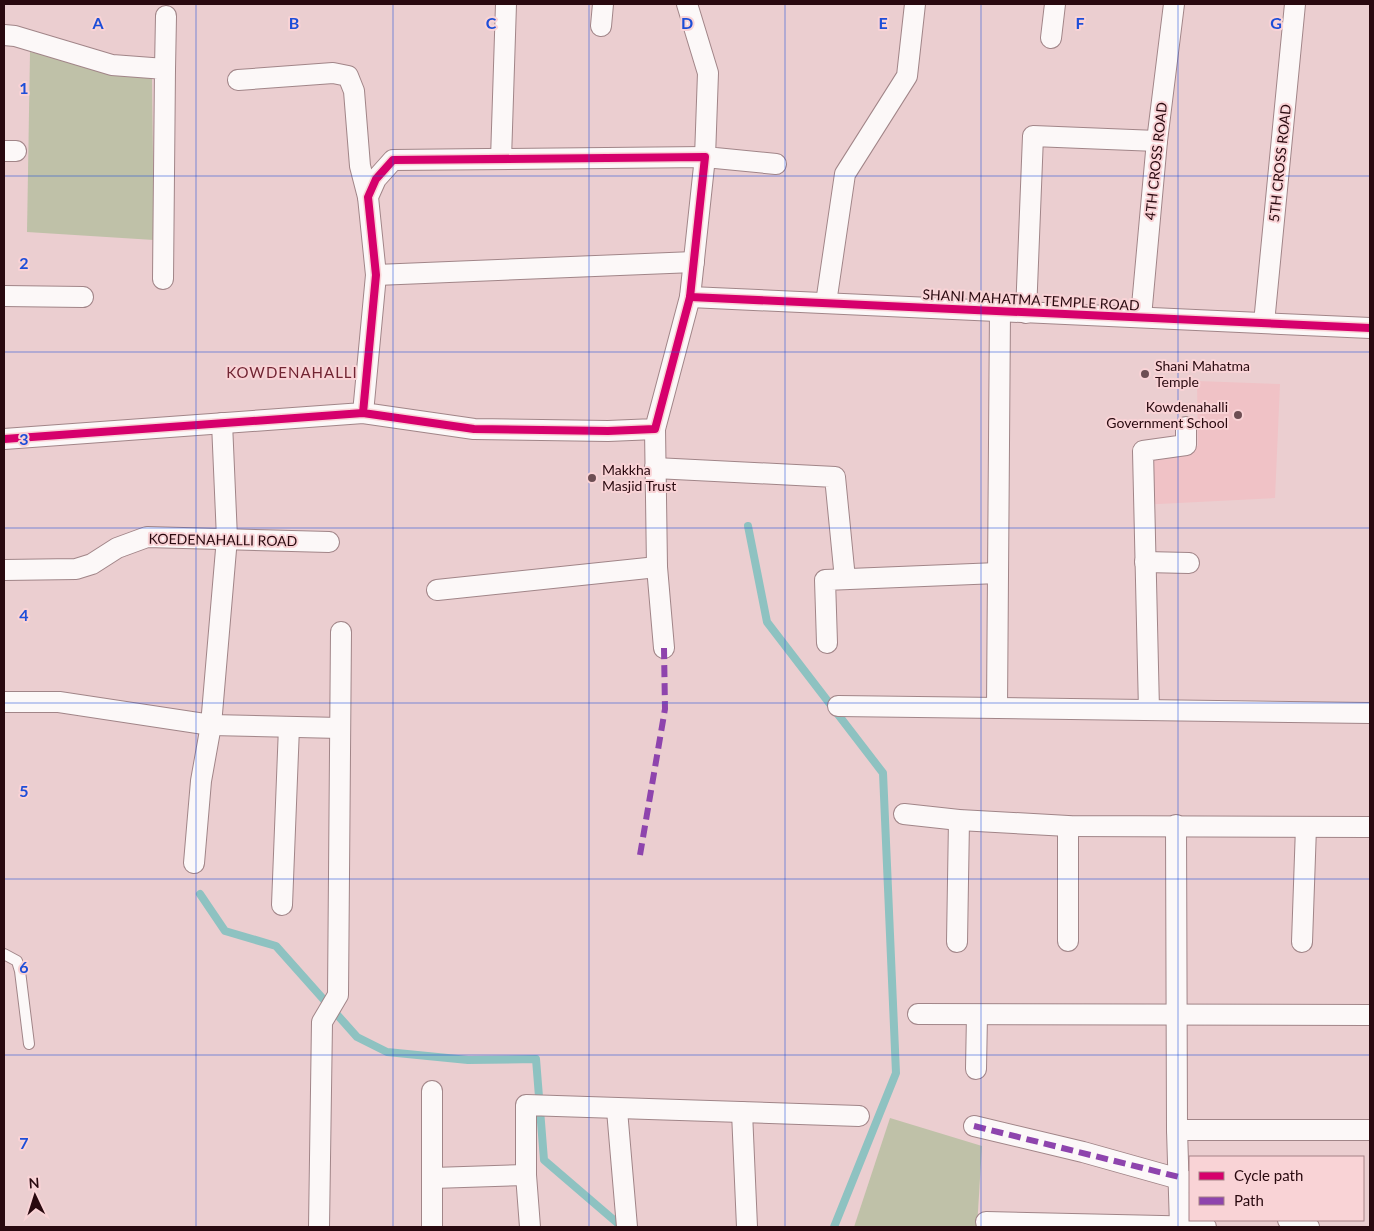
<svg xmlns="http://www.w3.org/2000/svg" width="1374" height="1231" viewBox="0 0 1374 1231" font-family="Lato,sans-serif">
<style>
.built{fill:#f0c2c6}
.green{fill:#bfc1a8}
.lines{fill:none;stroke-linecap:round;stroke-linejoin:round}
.stream{stroke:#8ec2c1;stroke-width:8}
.lane-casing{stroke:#a18588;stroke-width:12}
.street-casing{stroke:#a18588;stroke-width:22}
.lane{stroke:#fcf8f8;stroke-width:10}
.street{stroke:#fcf8f8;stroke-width:20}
.quiet{stroke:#8e44ad;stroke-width:6;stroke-dasharray:12 6;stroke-linecap:butt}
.cycleway-casing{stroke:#f9d3d6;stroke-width:11}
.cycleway{stroke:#d6006c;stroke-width:8}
.grid{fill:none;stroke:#1d4ed8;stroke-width:1;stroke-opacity:0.55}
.poi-dot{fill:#6d4e53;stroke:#f9d3d6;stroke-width:2}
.labels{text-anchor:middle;stroke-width:4;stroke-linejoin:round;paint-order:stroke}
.street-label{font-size:14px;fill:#29090f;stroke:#f9d3d6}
.poi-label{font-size:14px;fill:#29090f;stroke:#f9d3d6;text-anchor:start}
.neighbourhood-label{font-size:15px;letter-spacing:1px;fill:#712533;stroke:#f9d3d6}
.grid-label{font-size:16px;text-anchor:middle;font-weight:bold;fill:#1d4ed8;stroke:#f9d3d6;stroke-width:4;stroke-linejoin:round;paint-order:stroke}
</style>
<rect width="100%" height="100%" fill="#ebced0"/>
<polygon class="built" points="1197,381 1280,384 1275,498 1139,505 1139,452 1198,446"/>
<g class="green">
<polygon points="30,52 152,77 154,240 27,232"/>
<polygon points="890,1118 982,1146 977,1227 854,1227"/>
</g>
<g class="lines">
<g class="stream">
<polyline points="748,526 767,622 883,773 896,1073 834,1227"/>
<polyline points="200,894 225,931 276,946 357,1037 387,1052 468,1060 536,1059 544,1160 622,1227"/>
</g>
<defs>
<polyline id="lane" points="4,954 17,961 20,971 29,1044"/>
<g id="street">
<polyline points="687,4 708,73 705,157 776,164"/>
<polyline points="601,26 603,4"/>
<polyline points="4,35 15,36 112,65 165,69 163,279"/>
<polyline points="1051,38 1055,4"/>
<polyline points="165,69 166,16"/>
<polyline points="238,80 333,73 348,76 354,91 360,166 368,197"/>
<polyline points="4,151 16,151"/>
<polyline points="501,159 506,4"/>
<polyline points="376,275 694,262"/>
<polyline points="4,296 83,297"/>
<polyline points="690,297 1370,328"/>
<polyline points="826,303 845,174 907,76 915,4"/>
<polyline points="1026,313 1033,136 1157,141"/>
<polyline points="1141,317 1157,141 1174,4"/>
<polyline points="1264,323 1295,4"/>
<polyline points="655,429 657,567 664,648"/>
<polyline points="4,439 363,413 474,429 608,431 655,429 690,297 705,157 393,160 376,179 368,197 376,275 363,413"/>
<polyline points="655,468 835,477 845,579"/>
<polyline points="1145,562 1189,563"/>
<polyline points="4,570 76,569 92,564 117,548 147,537 329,542"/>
<polyline points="437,590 657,567"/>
<polyline points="827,643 825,580 998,573"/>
<polyline points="4,702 59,702 211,725 340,728"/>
<polyline points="838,706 1370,713"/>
<polyline points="997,708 1000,311"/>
<polyline points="1149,710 1143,451 1186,445 1186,427"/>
<polyline points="904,814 959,820 1068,826 1370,827"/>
<polyline points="1176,825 1177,1130 1180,1226"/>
<polyline points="194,863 201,781 211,725 227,538 222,423"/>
<polyline points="282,905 289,727"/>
<polyline points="1068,941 1068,826"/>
<polyline points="957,942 959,820"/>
<polyline points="1302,942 1306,827"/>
<polyline points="918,1014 1370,1015"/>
<polyline points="976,1069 977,1015"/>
<polyline points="432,1091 432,1227"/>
<polyline points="617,1110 627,1227"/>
<polyline points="742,1112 747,1227"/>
<polyline points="974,1126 1083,1152 1190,1182"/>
<polyline points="1177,1130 1370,1130"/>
<polyline points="433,1178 526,1175"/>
<polyline points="1288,1220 1309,1227"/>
<polyline points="986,1222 1206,1227"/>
<polyline points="319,1227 322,1022 338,995 341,632"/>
<polyline points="530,1227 526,1175 526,1105 859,1116"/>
</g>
</defs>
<use href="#lane" class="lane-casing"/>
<use href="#street" class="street-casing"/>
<use href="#lane" class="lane"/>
<use href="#street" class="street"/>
<g class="quiet">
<polyline points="640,855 665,709 664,648"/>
<polyline points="974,1126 1179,1177"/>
</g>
<defs>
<g id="cycleway">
<polyline points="690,297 1370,328"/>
<polyline points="4,439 363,413 474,429 608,431 655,429 690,297 705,157 393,160 376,179 368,197 376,275 363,413"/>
</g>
</defs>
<use href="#cycleway" class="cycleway-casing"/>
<use href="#cycleway" class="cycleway"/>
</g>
<path class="grid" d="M196,4V1227M393,4V1227M589,4V1227M785,4V1227M981,4V1227M1178,4V1227M4,176H1370M4,352H1370M4,528H1370M4,703H1370M4,879H1370M4,1055H1370"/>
<g class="poi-dot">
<circle cx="1145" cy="374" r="5"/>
<circle cx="1238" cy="415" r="5"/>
<circle cx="592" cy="478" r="5"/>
</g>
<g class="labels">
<g class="street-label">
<text transform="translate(1156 161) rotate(-84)" y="5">4TH CROSS ROAD</text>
<text transform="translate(1280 163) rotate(-84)" y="5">5TH CROSS ROAD</text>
<text transform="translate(1031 300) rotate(3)" y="5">SHANI MAHATMA TEMPLE ROAD</text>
<text transform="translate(223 540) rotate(1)" y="5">KOEDENAHALLI ROAD</text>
</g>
<g class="poi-label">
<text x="1155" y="371">Shani Mahatma<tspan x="1155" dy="16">Temple</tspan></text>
<text x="1228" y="412" text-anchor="end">Kowdenahalli<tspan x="1228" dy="16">Government School</tspan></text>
<text x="602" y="475">Makkha<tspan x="602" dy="16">Masjid Trust</tspan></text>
</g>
<g class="neighbourhood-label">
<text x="292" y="378">KOWDENAHALLI</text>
</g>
</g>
<g class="grid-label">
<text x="98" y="29">A</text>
<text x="294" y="29">B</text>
<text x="491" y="29">C</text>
<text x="687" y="29">D</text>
<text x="883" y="29">E</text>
<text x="1080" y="29">F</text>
<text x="1276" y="29">G</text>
<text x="24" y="94">1</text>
<text x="24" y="269">2</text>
<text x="24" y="445">3</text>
<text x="24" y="621">4</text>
<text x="24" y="797">5</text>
<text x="24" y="973">6</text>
<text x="24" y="1149">7</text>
</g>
<rect width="1374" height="1231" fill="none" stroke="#29090f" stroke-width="10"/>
<rect x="1189" y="1156" width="175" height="65" fill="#f9d3d6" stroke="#a68286"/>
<rect x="1199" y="1172" width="25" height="8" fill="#d6006c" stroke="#a68286"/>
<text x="1234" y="1181" font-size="15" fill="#29090f">Cycle path</text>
<rect x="1199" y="1197" width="25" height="8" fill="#8e44ad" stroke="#a68286"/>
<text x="1234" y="1206" font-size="15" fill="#29090f">Path</text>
<g transform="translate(35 1196) rotate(356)" stroke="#f9d3d6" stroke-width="4" paint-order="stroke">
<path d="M0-4L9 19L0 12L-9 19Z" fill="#29090f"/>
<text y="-8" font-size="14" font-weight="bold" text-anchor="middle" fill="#29090f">N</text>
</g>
</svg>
